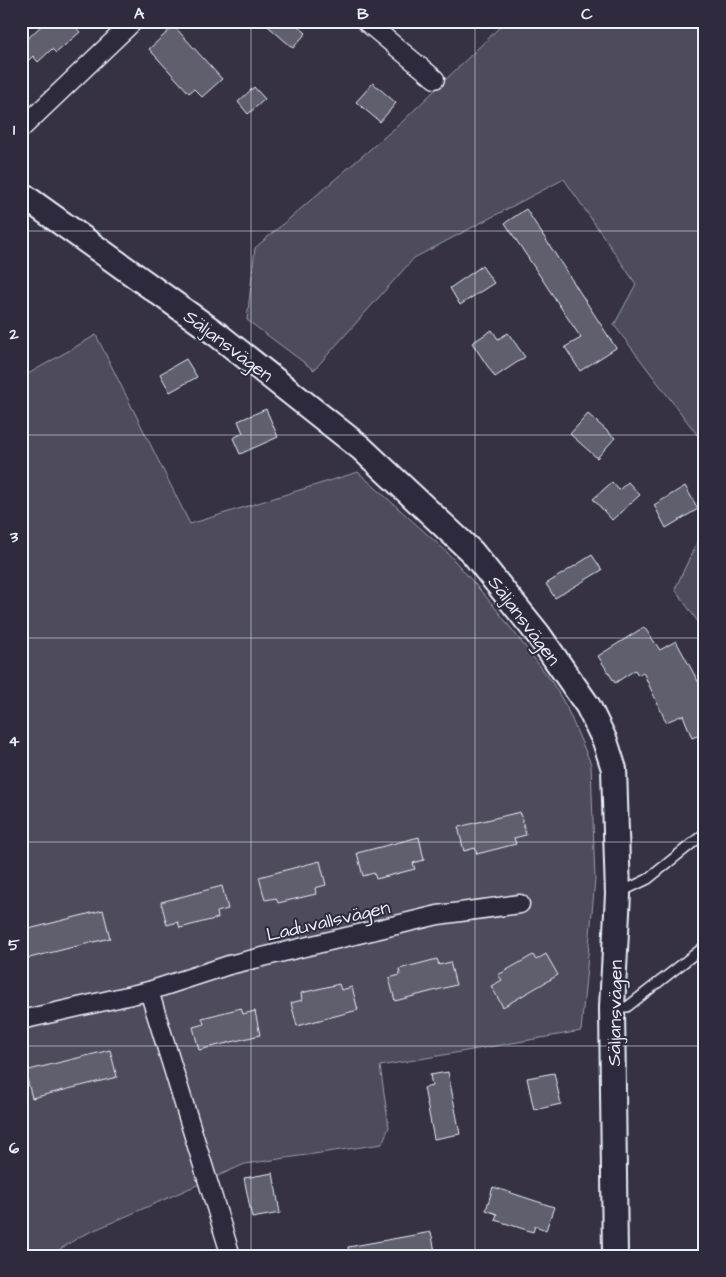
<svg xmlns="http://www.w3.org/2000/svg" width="726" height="1277" viewBox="0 0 726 1277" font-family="'Architects Daughter',sans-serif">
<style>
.green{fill:#4d4b5c;stroke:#9a9eaa}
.building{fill:#605e6e;stroke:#e8f1f8}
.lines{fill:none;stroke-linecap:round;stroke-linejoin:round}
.lane-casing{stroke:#e8f1f8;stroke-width:12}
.street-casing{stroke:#e8f1f8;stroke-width:21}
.secondary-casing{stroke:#e8f1f8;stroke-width:28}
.lane{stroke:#2f2a3d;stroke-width:9}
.street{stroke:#2f2a3d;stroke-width:18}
.secondary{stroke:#2f2a3d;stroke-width:24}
.grid{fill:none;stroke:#e8f1f8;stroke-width:1;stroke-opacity:0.55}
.labels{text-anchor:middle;stroke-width:4;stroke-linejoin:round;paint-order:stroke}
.street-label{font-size:19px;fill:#e8f1f8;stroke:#2f2a3d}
.neatline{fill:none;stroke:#e8f1f8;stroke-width:2}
.grid-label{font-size:16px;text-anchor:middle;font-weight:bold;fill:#e8f1f8}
</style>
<rect width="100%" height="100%" fill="#363244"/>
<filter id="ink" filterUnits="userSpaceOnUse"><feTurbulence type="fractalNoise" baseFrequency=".02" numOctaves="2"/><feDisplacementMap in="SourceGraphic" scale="10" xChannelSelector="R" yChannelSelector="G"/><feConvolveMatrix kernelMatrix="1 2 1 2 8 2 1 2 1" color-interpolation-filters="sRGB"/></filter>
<g filter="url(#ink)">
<g class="green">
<polygon points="506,21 705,21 705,445 614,325 636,284 564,179 414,258 314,370 247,320 255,248 403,121"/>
<polygon points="96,335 190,524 358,472 447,552 493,605 550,679 566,706 591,764 595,880 581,1031 380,1066 389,1127 382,1144 245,1164 81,1236 49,1256 21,1256 21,378"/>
<polygon points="705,525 705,617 698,622 675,589"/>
</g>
<g class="building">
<polygon points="46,21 70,21 80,32 56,53 52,49 38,62 33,56 21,68 21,45"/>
<polygon points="262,21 292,21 306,33 293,48"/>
<polygon points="174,26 222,79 202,97 194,89 189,93 149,49"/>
<polygon points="373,83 396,103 380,122 356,102"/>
<polygon points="254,87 265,99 248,114 238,102"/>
<polygon points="526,209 616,348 580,371 565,347 581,338 505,223"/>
<polygon points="482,266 494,283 460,305 450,288"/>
<polygon points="492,330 498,339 508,333 525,357 495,377 472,343"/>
<polygon points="186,359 197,377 170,392 160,374"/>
<polygon points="266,409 278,437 240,454 233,438 243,433 238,421"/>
<polygon points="588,414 615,438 597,458 570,434"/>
<polygon points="612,482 619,490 628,482 640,495 612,520 593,499"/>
<polygon points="685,486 698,509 666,528 654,505"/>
<polygon points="592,555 602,570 555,598 546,584"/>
<polygon points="644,627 660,650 676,641 705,694 705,733 692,738 683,715 666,722 643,672 638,675 635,670 615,683 598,656"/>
<polygon points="520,812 526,835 514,838 516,844 477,854 475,848 464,851 458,827"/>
<polygon points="419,837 424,860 413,863 415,869 376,879 374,873 363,876 357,853"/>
<polygon points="320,861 326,885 315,888 316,894 278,903 276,898 265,900 259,877"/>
<polygon points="222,886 228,909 217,912 218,918 180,928 178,922 167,925 161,902"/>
<polygon points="103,910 110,938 25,959 21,931"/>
<polygon points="546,954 558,975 503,1007 491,986 502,980 498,975 533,955 536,960"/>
<polygon points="437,959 439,965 450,962 456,985 395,1001 389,978 400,975 399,969"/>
<polygon points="339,984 341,990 352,987 358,1010 297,1026 291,1003 302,1000 301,993"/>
<polygon points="241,1008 243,1014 255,1011 260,1035 199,1050 193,1027 204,1024 202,1018"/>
<polygon points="110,1050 117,1077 32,1098 25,1071"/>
<polygon points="448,1072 460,1134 434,1139 424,1088 432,1086 430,1075"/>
<polygon points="554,1073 561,1104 534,1110 527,1078"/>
<polygon points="273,1173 280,1213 252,1218 244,1178"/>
<polygon points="493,1187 554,1207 546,1230 535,1226 533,1232 495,1220 497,1214 486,1210"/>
<polygon points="431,1232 436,1256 349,1256 348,1247"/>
</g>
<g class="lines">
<defs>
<g id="lane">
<polyline points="619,893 648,879 705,833"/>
<polyline points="613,1007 627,1007 705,946"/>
</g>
<g id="street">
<polyline points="365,21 435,79"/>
<polyline points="21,129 134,21"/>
<polyline points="149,991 231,1256"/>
<polyline points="21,1020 149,991 229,965 438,915 520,904"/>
</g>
<polyline id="secondary" points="21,194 218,335 361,448 472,552 538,634 588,706 605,741 614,769 618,894 612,1007 615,1256"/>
</defs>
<use href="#lane" class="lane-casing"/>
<use href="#street" class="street-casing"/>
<use href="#secondary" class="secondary-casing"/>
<use href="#lane" class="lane"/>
<use href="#street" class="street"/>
<use href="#secondary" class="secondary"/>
</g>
</g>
<path class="grid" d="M251,21V1256M475,21V1256M21,231H705M21,435H705M21,638H705M21,842H705M21,1046H705"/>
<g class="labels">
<g class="street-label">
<text transform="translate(229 345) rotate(37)" y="7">Säljansvägen</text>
<text transform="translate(525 620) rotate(53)" y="7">Säljansvägen</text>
<text transform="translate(328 920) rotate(-13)" y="7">Laduvallsvägen</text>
<text transform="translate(614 1013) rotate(-89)" y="7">Säljansvägen</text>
</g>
</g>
<rect width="726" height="1277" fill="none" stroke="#2f2a3d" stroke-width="55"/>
<rect x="28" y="28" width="670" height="1222" class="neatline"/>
<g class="grid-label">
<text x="139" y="19">A</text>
<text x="363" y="19">B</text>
<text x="587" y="19">C</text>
<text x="14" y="135">1</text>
<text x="14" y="339">2</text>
<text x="14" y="542">3</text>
<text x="14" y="746">4</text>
<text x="14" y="950">5</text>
<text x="14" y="1153">6</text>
</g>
</svg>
